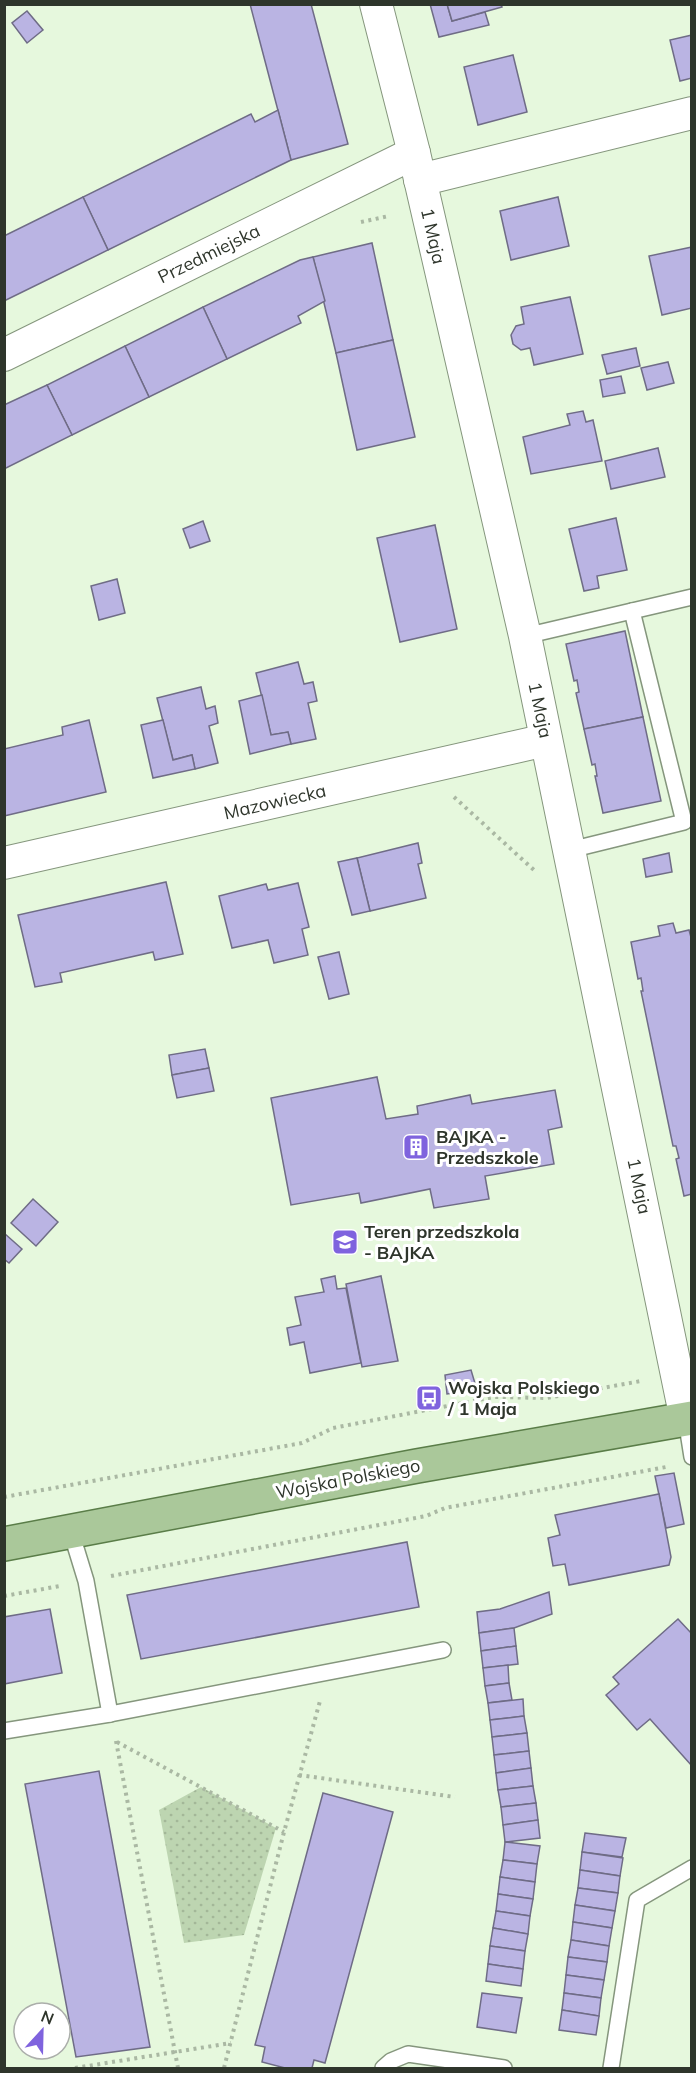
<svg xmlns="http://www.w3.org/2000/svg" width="696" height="2073" viewBox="0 0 696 2073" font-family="Mulish,sans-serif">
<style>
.park{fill:url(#park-dots)}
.building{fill:#bab4e3;stroke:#6f6c86;stroke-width:1.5}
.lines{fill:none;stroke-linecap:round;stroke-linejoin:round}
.lane-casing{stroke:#85967d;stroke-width:18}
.street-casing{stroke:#85967d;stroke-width:34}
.primary-casing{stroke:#5a7d48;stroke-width:36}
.path{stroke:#aab8a3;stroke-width:4;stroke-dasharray:3 4.5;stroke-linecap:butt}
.lane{stroke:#fff;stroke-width:15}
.street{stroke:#fff;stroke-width:32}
.primary{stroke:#aac89a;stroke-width:33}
.labels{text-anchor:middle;stroke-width:6;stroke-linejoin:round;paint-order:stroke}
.street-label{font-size:18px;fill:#2e352b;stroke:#fff}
.poi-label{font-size:18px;font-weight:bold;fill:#2e352b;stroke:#fff;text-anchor:start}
</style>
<defs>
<pattern id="park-dots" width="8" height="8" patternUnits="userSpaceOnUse" patternTransform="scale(1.5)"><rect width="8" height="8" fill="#bdd5b1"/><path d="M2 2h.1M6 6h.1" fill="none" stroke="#a3b798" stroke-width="1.8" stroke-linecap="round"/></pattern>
</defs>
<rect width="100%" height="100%" fill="#e6f8dd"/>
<polygon class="park" points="201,1787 276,1828 244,1935 184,1943 159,1810"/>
<g class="building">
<polygon points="250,4 311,4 348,144 291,160"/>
<polygon points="430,4 447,4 452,21 485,12 489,25 439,37"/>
<polygon points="447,4 501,4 502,7 452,21"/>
<polygon points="27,11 43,30 27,43 12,23"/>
<polygon points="692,35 692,78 680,81 670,40"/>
<polygon points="513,55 527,112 478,125 464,67"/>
<polygon points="278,110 291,160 108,250 83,197 251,114 255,122"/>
<polygon points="83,197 108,250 4,301 4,236"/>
<polygon points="558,197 569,246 511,260 500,211"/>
<polygon points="372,243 393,340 336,353 313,257"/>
<polygon points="692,247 692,308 662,315 649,256"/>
<polygon points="313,257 325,301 298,316 301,323 227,359 203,307 300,260"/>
<polygon points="570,297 583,354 534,365 530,348 521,350 513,344 511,335 516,326 524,324 521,307"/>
<polygon points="203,307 227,359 149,397 125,346"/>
<polygon points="393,340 415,437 357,450 336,353"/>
<polygon points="125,346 149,397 72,435 47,385"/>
<polygon points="636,348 640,366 607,374 602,355"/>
<polygon points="668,362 674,383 647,390 641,368"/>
<polygon points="621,376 625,393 603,397 600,380"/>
<polygon points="47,385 72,435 4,469 4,405"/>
<polygon points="583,411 586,422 593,420 602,461 531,474 523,437 570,425 567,414"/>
<polygon points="658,448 665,477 611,489 605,461"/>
<polygon points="616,518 627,570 597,576 599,588 584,591 569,529"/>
<polygon points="203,521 210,541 190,548 183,529"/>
<polygon points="435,525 457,629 400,642 377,538"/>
<polygon points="117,579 125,613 99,620 91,586"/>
<polygon points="625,631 643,717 584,729 576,693 579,692 577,680 574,681 566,644"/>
<polygon points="298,662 304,684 313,682 317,701 308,703 316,739 291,744 288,732 271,735 256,673"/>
<polygon points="201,687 206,709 215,706 218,723 209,726 218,763 195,769 192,755 173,760 157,698"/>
<polygon points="262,695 271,735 288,732 291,744 250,754 239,701"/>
<polygon points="643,717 661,801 603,813 595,776 597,776 595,764 592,765 584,729"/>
<polygon points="89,720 106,792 4,816 4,749 63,735 62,727"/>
<polygon points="163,720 173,760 192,755 195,769 153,778 141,725"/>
<polygon points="418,843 422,863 418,864 426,898 370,911 357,858"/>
<polygon points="669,853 672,872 646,877 643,859"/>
<polygon points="357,858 370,911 352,915 338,862"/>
<polygon points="166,882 183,954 155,960 153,952 60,973 62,982 35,987 18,915"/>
<polygon points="298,883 309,927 302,929 308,955 274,963 268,940 232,948 219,896 266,884 268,890"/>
<polygon points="673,923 676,933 689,930 692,941 692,1194 684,1196 676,1159 679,1158 676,1146 673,1146 641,991 643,991 641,978 638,979 631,942 660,936 658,926"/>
<polygon points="339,952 349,994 329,999 318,957"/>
<polygon points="205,1049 209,1068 172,1075 169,1055"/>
<polygon points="209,1068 214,1091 177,1098 172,1075"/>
<polygon points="377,1077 386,1119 418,1114 417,1106 470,1095 472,1104 555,1090 562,1127 548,1130 554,1164 485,1176 489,1199 434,1208 430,1189 361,1203 359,1193 291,1205 271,1098"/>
<polygon points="33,1199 58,1222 36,1246 11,1223"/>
<polygon points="4,1233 22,1249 9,1263 4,1259"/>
<polygon points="335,1276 337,1289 346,1288 361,1363 310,1373 304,1342 290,1345 287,1328 301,1325 295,1297 324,1292 321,1279"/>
<polygon points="381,1276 398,1361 362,1367 346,1284"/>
<polygon points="471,1370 477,1390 447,1394 445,1375"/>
<polygon points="674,1473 684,1524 666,1528 655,1476"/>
<polygon points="659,1494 671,1557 669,1565 569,1585 565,1564 553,1566 548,1538 560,1535 555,1515"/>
<polygon points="407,1542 419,1607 141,1659 127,1595"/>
<polygon points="549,1592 552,1614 514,1628 479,1633 477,1612 500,1609"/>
<polygon points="50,1609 62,1673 4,1684 4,1617"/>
<polygon points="678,1619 692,1634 692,1766 650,1719 637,1730 606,1695 619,1684 613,1677"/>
<polygon points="514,1628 516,1646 481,1651 479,1633"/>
<polygon points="516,1646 518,1664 483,1668 481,1651"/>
<polygon points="508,1665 509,1683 485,1686 483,1668"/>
<polygon points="509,1683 512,1700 488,1703 485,1686"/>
<polygon points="523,1699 524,1716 490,1720 488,1703"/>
<polygon points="524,1716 527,1733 492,1737 490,1720"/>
<polygon points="527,1733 529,1751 494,1755 492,1737"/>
<polygon points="529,1751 531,1768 496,1773 494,1755"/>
<polygon points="531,1768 533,1786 498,1790 496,1773"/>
<polygon points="99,1771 150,2047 76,2057 25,1784"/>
<polygon points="533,1786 536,1803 501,1807 498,1790"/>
<polygon points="323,1793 393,1812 325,2063 314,2060 312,2068 285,2068 262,2062 265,2047 255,2045"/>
<polygon points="536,1803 538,1820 503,1825 501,1807"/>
<polygon points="538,1820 540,1838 505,1842 503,1825"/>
<polygon points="585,1833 626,1838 622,1857 582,1852"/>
<polygon points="505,1842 540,1846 537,1864 503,1860"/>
<polygon points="582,1852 623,1858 620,1876 580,1870"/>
<polygon points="503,1860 537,1864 535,1882 500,1877"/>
<polygon points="580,1870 620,1876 618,1893 578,1888"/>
<polygon points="500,1877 535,1882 533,1899 498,1894"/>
<polygon points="578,1888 618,1893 615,1911 575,1905"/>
<polygon points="498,1894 533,1899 530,1916 496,1911"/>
<polygon points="575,1905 615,1911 612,1928 573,1922"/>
<polygon points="496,1911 530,1916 528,1934 493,1928"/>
<polygon points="573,1922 612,1928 609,1946 571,1940"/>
<polygon points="493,1928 528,1934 525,1951 490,1946"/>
<polygon points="571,1940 609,1946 607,1962 568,1957"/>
<polygon points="490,1946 525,1951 523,1969 488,1964"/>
<polygon points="568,1957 607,1962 604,1980 566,1975"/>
<polygon points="488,1964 523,1969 521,1986 486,1981"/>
<polygon points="566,1975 604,1980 601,1998 564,1993"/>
<polygon points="482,1993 522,1998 516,2033 477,2027"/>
<polygon points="564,1993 601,1998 599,2016 562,2010"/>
<polygon points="562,2010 599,2016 596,2035 559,2030"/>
</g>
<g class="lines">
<defs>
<g id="lane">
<polyline points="525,636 692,597"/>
<polyline points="570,850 684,822 632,611"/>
<polyline points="686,1419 692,1457"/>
<polyline points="71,1532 86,1581 110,1714 443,1650"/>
<polyline points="4,1731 110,1714"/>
<polyline points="383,2068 391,2061 408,2054 504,2068"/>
<polyline points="611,2068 637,1900 692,1868"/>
</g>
<g id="street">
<polyline points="376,4 414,153 525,636 686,1419"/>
<polyline points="420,180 692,113"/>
<polyline points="4,355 414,153"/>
<polyline points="4,863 546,740"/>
</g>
<polyline id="primary" points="4,1544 417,1466 692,1418"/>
</defs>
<use href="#lane" class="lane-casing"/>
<use href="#street" class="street-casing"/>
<use href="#primary" class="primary-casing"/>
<g class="path">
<polyline points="361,222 389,216"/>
<polyline points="454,797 535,871"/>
<polyline points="4,1497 302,1443 333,1428 494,1397 547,1398 641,1381"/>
<polyline points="111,1576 426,1516 445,1508 666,1467"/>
<polyline points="4,1596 60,1586"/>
<polyline points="116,1741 178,2068"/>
<polyline points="117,1742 284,1832"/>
<polyline points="299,1775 455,1797"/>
<polyline points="75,2068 231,2043"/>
<polyline points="224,2068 284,1832 320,1701"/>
</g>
<use href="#lane" class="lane"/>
<use href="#street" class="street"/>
<use href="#primary" class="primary"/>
</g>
<defs>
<symbol id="building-square" viewBox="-11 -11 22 22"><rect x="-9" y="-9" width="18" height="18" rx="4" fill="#7f63de" stroke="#fff"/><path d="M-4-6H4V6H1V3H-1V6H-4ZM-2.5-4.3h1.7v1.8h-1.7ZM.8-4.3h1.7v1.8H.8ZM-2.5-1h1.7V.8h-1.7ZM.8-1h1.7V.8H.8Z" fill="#fff"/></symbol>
<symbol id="school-square" viewBox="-11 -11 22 22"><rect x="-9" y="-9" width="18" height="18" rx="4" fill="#7f63de" stroke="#fff"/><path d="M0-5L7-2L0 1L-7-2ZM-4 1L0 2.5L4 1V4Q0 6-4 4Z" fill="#fff"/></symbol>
<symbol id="bus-square" viewBox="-11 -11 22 22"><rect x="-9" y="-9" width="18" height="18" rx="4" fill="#7f63de" stroke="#fff"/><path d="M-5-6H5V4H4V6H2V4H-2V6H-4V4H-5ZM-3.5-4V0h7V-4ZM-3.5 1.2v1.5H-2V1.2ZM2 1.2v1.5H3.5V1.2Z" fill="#fff"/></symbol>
</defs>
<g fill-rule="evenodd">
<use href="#building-square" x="401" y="1132" width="30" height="30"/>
<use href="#school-square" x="330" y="1227" width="30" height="30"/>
<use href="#bus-square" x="414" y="1383" width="30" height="30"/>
</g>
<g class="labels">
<g class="street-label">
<text transform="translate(433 236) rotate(77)" y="6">1 Maja</text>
<text transform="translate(209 254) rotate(-26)" y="6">Przedmiejska</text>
<text transform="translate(540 710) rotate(78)" y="6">1 Maja</text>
<text transform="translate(275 802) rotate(-13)" y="6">Mazowiecka</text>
<text transform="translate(639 1186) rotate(78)" y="6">1 Maja</text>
<text transform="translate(348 1479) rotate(-11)" y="6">Wojska Polskiego</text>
</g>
<g class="poi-label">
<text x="436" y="1143">BAJKA -<tspan x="436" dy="21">Przedszkole</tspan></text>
<text x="364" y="1238">Teren przedszkola<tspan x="364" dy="21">- BAJKA</tspan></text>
<text x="448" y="1394">Wojska Polskiego<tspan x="448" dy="21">/ 1 Maja</tspan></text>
</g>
</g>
<rect width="696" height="2073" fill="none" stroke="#2e352b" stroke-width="12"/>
<g transform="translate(42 2031) rotate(22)"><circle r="28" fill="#ffffff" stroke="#abaeaa" stroke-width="1.5"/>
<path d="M0-4.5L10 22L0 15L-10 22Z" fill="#7f63de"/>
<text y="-9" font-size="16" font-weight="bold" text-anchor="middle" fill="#2e352b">N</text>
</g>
</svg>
